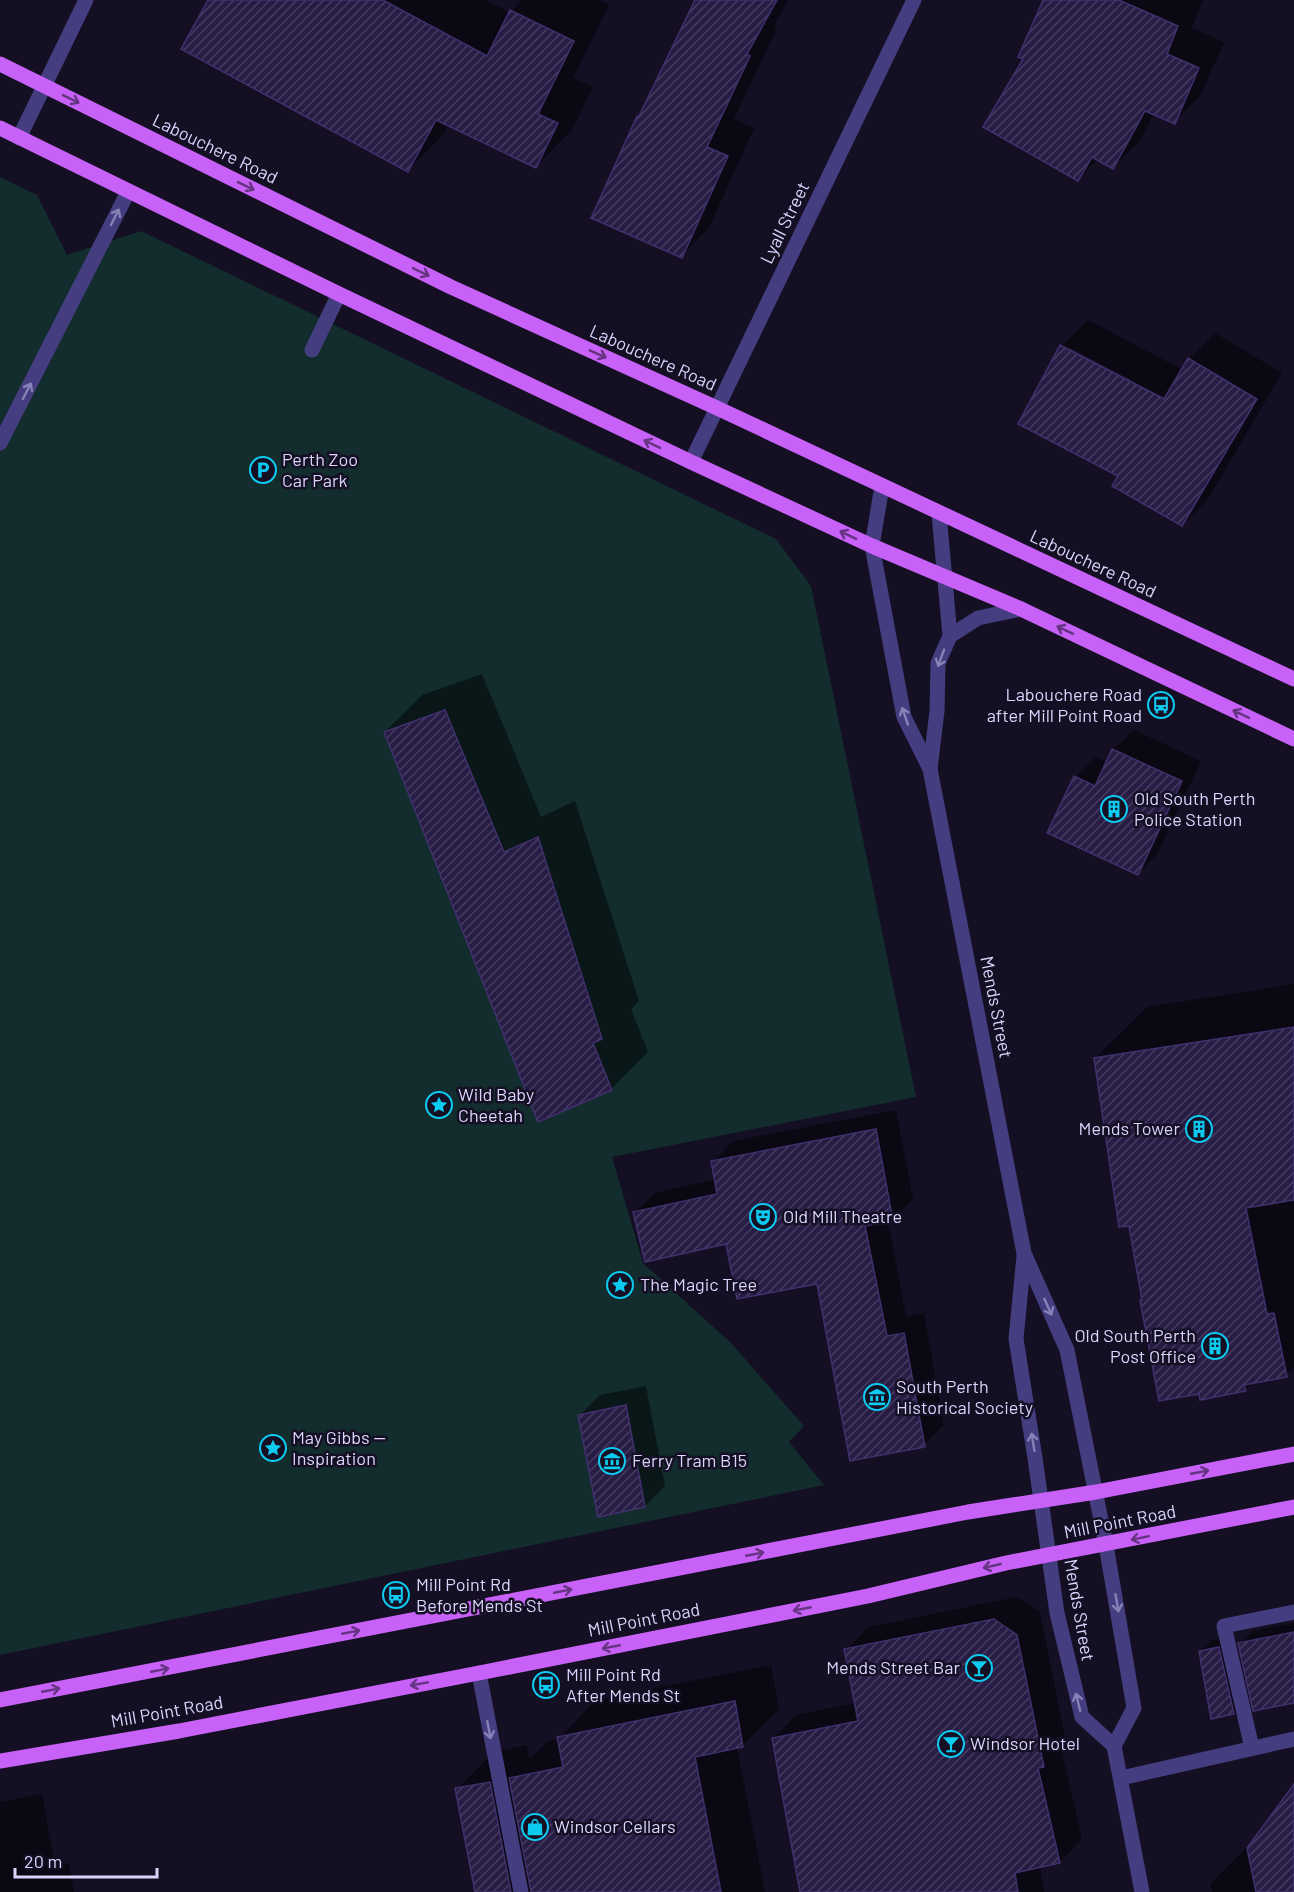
<svg xmlns="http://www.w3.org/2000/svg" width="1294" height="1892" viewBox="0 0 1294 1892" font-family="Barlow,sans-serif">
<style>
.green{fill:#132c2d}
.shadow{fill:#0007;fill-rule:evenodd}
.building{fill:url(#building-hatch);stroke:#40306e;stroke-width:1.5}
.lines{fill:none;stroke-linecap:round;stroke-linejoin:round}
.minor{stroke:#443d7f;stroke-width:15}
.major{stroke:#c861f7;stroke-width:15}
.oneway{stroke:#653482}
.oneway2{stroke:#8881b8}
.labels{text-anchor:middle;stroke-width:5;stroke-linejoin:round;paint-order:stroke}
.street-label{font-size:18px;fill:#dbd4fd;stroke:#140f23}
.poi-label{font-size:18px;fill:#dbd4fd;stroke:#140f23;text-anchor:start}
</style>
<defs>
<pattern id="building-hatch" width="6" height="6" patternUnits="userSpaceOnUse" patternTransform="scale(1.5)"><rect width="6" height="6" fill="#271c43"/><path d="M-1 1l2-2M0 6l6-6M5 7l2-2" fill="none" stroke="#463c5f"/></pattern>
</defs>
<rect width="100%" height="100%" fill="#140f23"/>
<polygon class="green" points="0,177 37,195 67,255 141,231 776,539 811,586 916,1097 612,1157 643,1263 731,1343 804,1426 789,1442 824,1485 0,1655"/>
<g class="shadow">
<polygon points="209,0 486,0 510,13 522,0 599,0 609,5 573,78 593,87 572,130 536,166 449,125 444,134 408,170"/>
<polygon points="697,0 788,0 774,26 777,28 734,119 754,128 709,228 681,256 643,112"/>
<polygon points="1044,0 1203,0 1192,28 1224,42 1200,96 1174,122 1154,114 1139,142 1113,167 1098,159 1078,179 1025,58"/>
<path d="M1088,320L1183,370L1189,359L1215,333L1282,373L1208,499L1182,525L1120,476L1020,423L1062,346ZM1069,347L1171,401L1169,404L1069,351Z"/>
<polygon points="482,674 541,817 575,801 639,1001 631,1009 648,1052 611,1089 385,732 422,695"/>
<polygon points="1134,730 1201,761 1158,853 1138,874 1075,777 1096,757 1108,763 1113,750"/>
<polygon points="1294,984 1294,1368 1286,1376 1253,1382 1245,1390 1200,1392 1141,1300 1144,1298 1095,1058 1147,1007"/>
<polygon points="896,1110 913,1199 893,1219 888,1220 906,1317 924,1313 944,1425 924,1445 818,1282 728,1242 634,1213 655,1193 716,1179 713,1162 733,1141"/>
<polygon points="646,1386 665,1486 645,1506 580,1415 600,1395"/>
<polygon points="1017,1597 1040,1612 1066,1743 1061,1748 1082,1839 1060,1862 1040,1866 1044,1892 802,1892 774,1738 796,1715 856,1703 846,1650 869,1627"/>
<polygon points="1294,1623 1294,1701 1240,1643 1252,1631"/>
<polygon points="1228,1637 1244,1703 1234,1713 1200,1651 1210,1641"/>
<polygon points="771,1665 779,1709 742,1746 737,1747 765,1892 476,1892 457,1789 494,1752 527,1745 529,1760 548,1741 559,1739 596,1700"/>
<polygon points="42,1794 55,1865 69,1863 74,1892 0,1892 0,1802"/>
<polygon points="1294,1795 1294,1892 1212,1892 1210,1884 1255,1839"/>
</g>
<g class="building">
<polygon points="208,0 383,0 487,56 510,10 574,41 538,114 558,123 536,168 436,120 408,172 181,49"/>
<polygon points="695,0 777,0 747,54 750,56 707,147 728,156 682,258 591,218 637,116 639,116"/>
<polygon points="1043,0 1119,0 1178,26 1167,54 1199,68 1175,124 1145,111 1113,169 1092,157 1078,181 983,127 1023,59 1018,57"/>
<polygon points="1060,345 1164,399 1188,358 1257,399 1182,526 1112,486 1118,476 1018,424"/>
<polygon points="445,710 504,852 538,837 602,1039 593,1043 612,1090 538,1122 384,732"/>
<polygon points="1112,749 1182,781 1138,875 1047,833 1074,776 1095,786"/>
<polygon points="1294,1027 1294,1200 1246,1208 1267,1314 1274,1313 1287,1377 1244,1385 1246,1391 1200,1400 1199,1394 1159,1401 1140,1300 1142,1300 1129,1226 1119,1227 1094,1058"/>
<polygon points="876,1129 893,1221 865,1226 887,1336 904,1333 925,1447 850,1461 817,1284 737,1299 726,1244 645,1262 633,1212 717,1194 711,1161"/>
<polygon points="626,1405 645,1507 598,1517 578,1415"/>
<polygon points="994,1619 1017,1635 1044,1767 1038,1768 1060,1863 1015,1873 1018,1892 800,1892 772,1738 858,1721 844,1649"/>
<polygon points="1294,1632 1294,1703 1253,1711 1238,1643"/>
<polygon points="1219,1647 1234,1714 1211,1719 1199,1651"/>
<polygon points="735,1701 743,1747 695,1757 721,1892 531,1892 509,1778 563,1767 557,1737"/>
<polygon points="490,1782 511,1892 475,1892 455,1788"/>
<polygon points="1294,1784 1294,1892 1256,1892 1247,1848"/>
</g>
<g class="lines">
<g class="minor">
<polyline points="19,138 86,0"/>
<polyline points="312,350 339,294"/>
<polyline points="0,443 128,192"/>
<polyline points="691,462 914,0"/>
<polyline points="882,486 872,546 904,717 930,769 1024,1253 1067,1350 1106,1545 1134,1708 1114,1746"/>
<polyline points="939,514 950,636"/>
<polyline points="930,769 937,711 938,663 950,636 978,618 1021,609"/>
<polyline points="1024,1256 1016,1339 1035,1458 1057,1613 1082,1717 1114,1746 1142,1892"/>
<polyline points="479,1673 521,1892"/>
<polyline points="1252,1748 1224,1626 1294,1612"/>
<polyline points="1121,1778 1294,1739"/>
</g>
<g class="major">
<polyline points="0,64 451,287 717,408 1294,679"/>
<polyline points="0,128 339,294 691,462 872,546 1021,609 1294,739"/>
<polyline points="0,1700 968,1512 1096,1492 1294,1454"/>
<polyline points="0,1761 179,1731 479,1673 868,1596 1006,1563 1294,1507"/>
</g>
</g>
<defs><path id="oneway-shaft" d="M-6 0H5M1.5-3L5.5 0L1.5 3" fill="none" stroke-width="1.6" stroke-linecap="round" stroke-linejoin="round" transform="scale(1.5)"/></defs>
<g class="oneway">
<use href="#oneway-shaft" transform="translate(71 99) rotate(26)"/>
<use href="#oneway-shaft" transform="translate(246 186) rotate(26)"/>
<use href="#oneway-shaft" transform="translate(421 272) rotate(26)"/>
<use href="#oneway-shaft" transform="translate(598 354) rotate(24)"/>
<use href="#oneway-shaft" transform="translate(652 444) rotate(-154)"/>
<use href="#oneway-shaft" transform="translate(848 535) rotate(-155)"/>
<use href="#oneway-shaft" transform="translate(1065 630) rotate(-155)"/>
<use href="#oneway-shaft" transform="translate(1241 714) rotate(-155)"/>
<use href="#oneway-shaft" transform="translate(1200 1472) rotate(-11)"/>
<use href="#oneway-shaft" transform="translate(1140 1538) rotate(168)"/>
<use href="#oneway-shaft" transform="translate(755 1554) rotate(-11)"/>
<use href="#oneway-shaft" transform="translate(992 1566) rotate(167)"/>
<use href="#oneway-shaft" transform="translate(563 1591) rotate(-11)"/>
<use href="#oneway-shaft" transform="translate(802 1609) rotate(169)"/>
<use href="#oneway-shaft" transform="translate(351 1632) rotate(-11)"/>
<use href="#oneway-shaft" transform="translate(611 1647) rotate(169)"/>
<use href="#oneway-shaft" transform="translate(160 1670) rotate(-11)"/>
<use href="#oneway-shaft" transform="translate(419 1684) rotate(170)"/>
<use href="#oneway-shaft" transform="translate(51 1690) rotate(-11)"/>
</g>
<g class="oneway2">
<use href="#oneway-shaft" transform="translate(115 217) rotate(-63)"/>
<use href="#oneway-shaft" transform="translate(27 391) rotate(-63)"/>
<use href="#oneway-shaft" transform="translate(941 658) rotate(110)"/>
<use href="#oneway-shaft" transform="translate(905 716) rotate(-109)"/>
<use href="#oneway-shaft" transform="translate(1048 1307) rotate(66)"/>
<use href="#oneway-shaft" transform="translate(1033 1442) rotate(-99)"/>
<use href="#oneway-shaft" transform="translate(1117 1603) rotate(80)"/>
<use href="#oneway-shaft" transform="translate(1078 1702) rotate(-104)"/>
<use href="#oneway-shaft" transform="translate(489 1730) rotate(79)"/>
</g>
<defs>
<symbol id="parking-ring" viewBox="-11 -11 22 22"><circle r="9.5" fill="#140f23" stroke="#0dcbf0" stroke-width="1.5"/><path d="M-3.5-5.5H1a3.5 3.5 0 0 1 0 7H-1V5.5H-3.5ZM-1-3.4V-.6H.8a1.4 1.4 0 0 0 0-2.8Z" fill="#0dcbf0"/></symbol>
<symbol id="bus-ring" viewBox="-11 -11 22 22"><circle r="9.5" fill="#140f23" stroke="#0dcbf0" stroke-width="1.5"/><path d="M-5-6H5V4H4V6H2V4H-2V6H-4V4H-5ZM-3.5-4V0h7V-4ZM-3.5 1.2v1.5H-2V1.2ZM2 1.2v1.5H3.5V1.2Z" fill="#0dcbf0"/></symbol>
<symbol id="building-ring" viewBox="-11 -11 22 22"><circle r="9.5" fill="#140f23" stroke="#0dcbf0" stroke-width="1.5"/><path d="M-4-6H4V6H1V3H-1V6H-4ZM-2.5-4.3h1.7v1.8h-1.7ZM.8-4.3h1.7v1.8H.8ZM-2.5-1h1.7V.8h-1.7ZM.8-1h1.7V.8H.8Z" fill="#0dcbf0"/></symbol>
<symbol id="sight-ring" viewBox="-11 -11 22 22"><circle r="9.5" fill="#140f23" stroke="#0dcbf0" stroke-width="1.5"/><path d="M0-6L1.8-2.2L6-1.7L2.9 1.2L3.7 5.4L0 3.3L-3.7 5.4L-2.9 1.2L-6-1.7L-1.8-2.2Z" fill="#0dcbf0"/></symbol>
<symbol id="theatre-ring" viewBox="-11 -11 22 22"><circle r="9.5" fill="#140f23" stroke="#0dcbf0" stroke-width="1.5"/><path d="M-5-5.5Q0-4 5-5.5V0Q5 5 0 6Q-5 5-5 0ZM-3.3-2.5H-1v1.5H-3.3ZM1-2.5H3.3v1.5H1ZM-2.8 1Q0 5.5 2.8 1Z" fill="#0dcbf0"/></symbol>
<symbol id="museum-ring" viewBox="-11 -11 22 22"><circle r="9.5" fill="#140f23" stroke="#0dcbf0" stroke-width="1.5"/><path d="M0-6L6-3V-2H-6V-3ZM-5-1h2V3h-2ZM-1-1h2V3h-2ZM3-1h2V3H3ZM-6 4H6V6H-6Z" fill="#0dcbf0"/></symbol>
<symbol id="bar-ring" viewBox="-11 -11 22 22"><circle r="9.5" fill="#140f23" stroke="#0dcbf0" stroke-width="1.5"/><path d="M-6-5H6L.8 .8V4.5H3.5V6h-7V4.5H-.8V.8Z" fill="#0dcbf0"/></symbol>
<symbol id="shop-ring" viewBox="-11 -11 22 22"><circle r="9.5" fill="#140f23" stroke="#0dcbf0" stroke-width="1.5"/><path d="M-5-2.5h2.3a2.7 3.5 0 0 1 5.4 0H5L5.5 6h-11ZM-1.5-2.5h3a1.5 2.3 0 0 0-3 0Z" fill="#0dcbf0"/></symbol>
</defs>
<g fill-rule="evenodd">
<use href="#parking-ring" x="248" y="455" width="30" height="30"/>
<use href="#bus-ring" x="1146" y="690" width="30" height="30"/>
<use href="#building-ring" x="1099" y="794" width="30" height="30"/>
<use href="#sight-ring" x="424" y="1090" width="30" height="30"/>
<use href="#building-ring" x="1184" y="1114" width="30" height="30"/>
<use href="#theatre-ring" x="748" y="1202" width="30" height="30"/>
<use href="#sight-ring" x="605" y="1270" width="30" height="30"/>
<use href="#building-ring" x="1200" y="1331" width="30" height="30"/>
<use href="#museum-ring" x="862" y="1382" width="30" height="30"/>
<use href="#sight-ring" x="258" y="1433" width="30" height="30"/>
<use href="#museum-ring" x="597" y="1446" width="30" height="30"/>
<use href="#bus-ring" x="381" y="1580" width="30" height="30"/>
<use href="#bar-ring" x="964" y="1653" width="30" height="30"/>
<use href="#bus-ring" x="531" y="1670" width="30" height="30"/>
<use href="#bar-ring" x="936" y="1729" width="30" height="30"/>
<use href="#shop-ring" x="520" y="1812" width="30" height="30"/>
</g>
<g class="labels">
<g class="street-label">
<text transform="translate(215 149) rotate(26)" y="6">Labouchere Road</text>
<text transform="translate(785 223) rotate(-64)" y="6">Lyall Street</text>
<text transform="translate(653 358) rotate(24)" y="6">Labouchere Road</text>
<text transform="translate(1093 564) rotate(25)" y="6">Labouchere Road</text>
<text transform="translate(996 1007) rotate(79)" y="6">Mends Street</text>
<text transform="translate(1120 1522) rotate(-11)" y="6">Mill Point Road</text>
<text transform="translate(1079 1610) rotate(80)" y="6">Mends Street</text>
<text transform="translate(644 1620) rotate(-11)" y="6">Mill Point Road</text>
<text transform="translate(167 1712) rotate(-10)" y="6">Mill Point Road</text>
</g>
<g class="poi-label">
<text x="282" y="466">Perth Zoo<tspan x="282" dy="21">Car Park</tspan></text>
<text x="1142" y="701" text-anchor="end">Labouchere Road<tspan x="1142" dy="21">after Mill Point Road</tspan></text>
<text x="1134" y="805">Old South Perth<tspan x="1134" dy="21">Police Station</tspan></text>
<text x="458" y="1101">Wild Baby<tspan x="458" dy="21">Cheetah</tspan></text>
<text x="1180" y="1135" text-anchor="end">Mends Tower</text>
<text x="783" y="1223">Old Mill Theatre</text>
<text x="640" y="1291">The Magic Tree</text>
<text x="1196" y="1342" text-anchor="end">Old South Perth<tspan x="1196" dy="21">Post Office</tspan></text>
<text x="896" y="1393">South Perth<tspan x="896" dy="21">Historical Society</tspan></text>
<text x="292" y="1444">May Gibbs —<tspan x="292" dy="21">Inspiration</tspan></text>
<text x="632" y="1467">Ferry Tram B15</text>
<text x="416" y="1591">Mill Point Rd<tspan x="416" dy="21">Before Mends St</tspan></text>
<text x="960" y="1674" text-anchor="end">Mends Street Bar</text>
<text x="566" y="1681">Mill Point Rd<tspan x="566" dy="21">After Mends St</tspan></text>
<text x="970" y="1750">Windsor Hotel</text>
<text x="554" y="1833">Windsor Cellars</text>
</g>
</g>
<path d="M15 1868v9h142v-9" fill="none" stroke="#dbd4fd" stroke-width="3"/>
<text x="24" y="1868" font-size="18" fill="#dbd4fd" stroke="#140f23" stroke-width="4.5" paint-order="stroke">20 m</text>
</svg>
